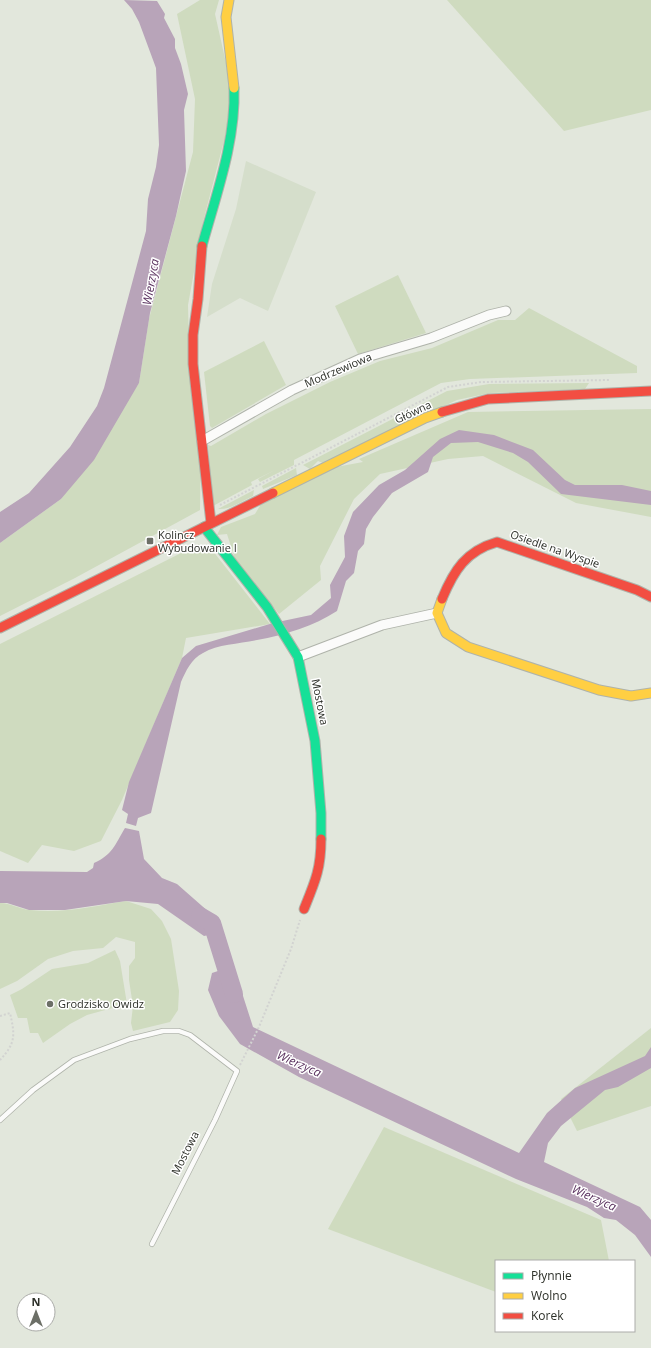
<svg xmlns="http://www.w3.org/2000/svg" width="651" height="1348" viewBox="0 0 651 1348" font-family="'Open Sans',sans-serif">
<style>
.built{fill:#d5decb}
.green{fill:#cfdbbf}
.water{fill:#b8a4b9}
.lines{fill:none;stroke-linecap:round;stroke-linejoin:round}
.river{stroke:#b8a4b9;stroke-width:18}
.lane-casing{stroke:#afb3aa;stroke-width:6}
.street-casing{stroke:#afb3aa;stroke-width:11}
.fast-casing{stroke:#afb3aa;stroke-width:11}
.slow-casing{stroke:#afb3aa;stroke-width:11}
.jam-casing{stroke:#afb3aa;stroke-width:11}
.path{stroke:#d2d3d1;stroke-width:2;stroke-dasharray:2 2;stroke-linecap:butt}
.lane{stroke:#fbfbfa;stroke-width:4.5}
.street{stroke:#fbfbfa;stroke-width:9}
.fast{stroke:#16e098;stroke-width:9}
.slow{stroke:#ffcf43;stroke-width:9}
.jam{stroke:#f24e42;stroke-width:9}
.poi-dot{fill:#6c6f67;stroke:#fff;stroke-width:1.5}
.labels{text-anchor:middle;stroke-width:3;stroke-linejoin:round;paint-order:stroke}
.street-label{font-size:11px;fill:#2c2f28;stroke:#fff}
.poi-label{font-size:11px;fill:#2c2f28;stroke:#fff;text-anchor:start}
.water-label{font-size:12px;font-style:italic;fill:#582f5d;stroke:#fff}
</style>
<rect width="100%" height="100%" fill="#e2e7dc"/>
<polygon class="built" points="246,161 316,192 268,311 240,298 207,317 212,284 236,209"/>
<g class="green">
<polygon points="200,0 219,0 215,14 226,63 231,100 225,137 203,222 188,305 189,345 201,434 200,510 75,578 0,616 0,543 61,499 139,383 149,319 193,152 195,99 177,14"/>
<polygon points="447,0 651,0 651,110 564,131"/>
<polygon points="398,275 426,333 358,354 335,306"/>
<polygon points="529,308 637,366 637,373 470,379 441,383 294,460 294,465 260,482 258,479 275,470 251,482 252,485 213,506 208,445 211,446 266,414 330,382 380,361 432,348 498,320 515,320"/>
<polygon points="264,341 286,385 212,428 210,426 204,372"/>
<polygon points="589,383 585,389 490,393 457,400 323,463 318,461 310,469 303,465 447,391 489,384"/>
<polygon points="651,409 651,517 576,503 483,456 448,459 380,474 354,499 320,566 321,580 279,614 235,559 227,534 217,535 221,527 255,514 261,504 336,467 363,462 359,459 468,412"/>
<polygon points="296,468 297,475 263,489 262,486"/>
<path d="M254,490L253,496C242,501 230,510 218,509Z"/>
<polygon points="199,544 201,550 209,546 270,624 186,638 182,658 122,800 101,841 74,851 42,845 28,863 0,851 0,644"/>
<path d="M126,901L151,909L162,921L171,939L179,991L178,1010L170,1022L133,1031L131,1023L133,1006L129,980V966L135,958V942L116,937L103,948L73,951L48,959L17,981L0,989V903C11,903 19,909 30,910C62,914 95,906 126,901Z"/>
<polygon points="115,950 120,961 127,1004 87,1015 70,1024 43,1043 38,1033 30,1033 27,1018 18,1018 10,995 22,989 52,969 88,963"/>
<polygon points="651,1028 651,1106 577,1131 561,1099"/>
<polygon points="384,1127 601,1220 609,1261 496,1261 496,1292 328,1229"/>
</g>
<g class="water">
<polygon points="124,0 157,1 165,14 164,18 175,39 175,48 181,64 188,94 184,110 186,171 176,216 150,313 139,383 94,460 61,499 0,543 0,512 29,493 70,447 97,406 104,388 146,231 148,199 156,167 159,145 156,68 139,22 132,9"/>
<path d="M459,430L494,435L533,450L565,480L575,485H622L651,491V505L561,494L528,462L513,453L478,442L451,443L433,457L428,472L392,493L373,517L366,529L364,544L358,551L354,573L346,581L337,611C314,626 285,635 257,640C239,644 218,644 203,653C191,659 186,671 181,682L151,813L138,818L136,826L126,823L128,814L122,810L129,782L182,658L196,646L273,623L311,615L331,598L330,585L345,557L344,536L353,512L379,485L405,470L440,439Z"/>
<path d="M125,828L139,831L144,859L162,878L177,884L218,920L223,932L204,936L158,904L126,901L65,910H29L7,903H0V871L87,872L93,868L94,863C112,855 115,845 125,828Z"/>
<polygon points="224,969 235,971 253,1027 519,1153 547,1113 575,1088 645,1056 651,1047 651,1068 618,1087 605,1090 561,1126 548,1143 544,1162 640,1207 651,1220 651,1257 635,1235 616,1220 604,1218 587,1207 516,1179 299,1077 240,1044 219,1016 208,990 212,973"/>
</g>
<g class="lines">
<polyline class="river" points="200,916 212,923 234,994"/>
<defs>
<polyline id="lane" points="0,1120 33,1090 74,1060 130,1039 163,1031 179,1031 190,1035 237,1071 215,1120 152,1244"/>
<g id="street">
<polyline points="202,441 292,390 360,359 431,338 489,315 506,311"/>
<polyline points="298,657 382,625 437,613"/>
</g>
<g id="fast">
<path d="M202,246C216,195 236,141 234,88"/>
<polyline points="204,527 267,607 298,657 315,741 321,813 321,839"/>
</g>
<g id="slow">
<polyline points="229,0 226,17 234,88"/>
<polyline points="273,493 425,418 442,412"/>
<polyline points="442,599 437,613 446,633 468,647 599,690 631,696 651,693"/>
</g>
<g id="jam">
<polyline points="202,246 198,299 193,335 193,364 211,523"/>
<polyline points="442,412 488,399 651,391"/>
<path d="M442,599C454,570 466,551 497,542L637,590L651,597"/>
<polyline points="0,628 273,493"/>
<path d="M304,909C315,882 321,869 321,839"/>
</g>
</defs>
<use href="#lane" class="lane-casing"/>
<use href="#street" class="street-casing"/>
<use href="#fast" class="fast-casing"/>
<use href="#slow" class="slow-casing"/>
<use href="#jam" class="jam-casing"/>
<g class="path">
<polyline points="220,505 448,387 481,382 609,380"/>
<path d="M0,1016L10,1013C15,1035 16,1043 0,1060"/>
<polyline points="240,1065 259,1027 291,949 300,920"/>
</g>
<use href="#lane" class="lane"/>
<use href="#street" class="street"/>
<use href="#fast" class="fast"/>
<use href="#slow" class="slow"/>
<use href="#jam" class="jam"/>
</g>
<g class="poi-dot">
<rect x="146" y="537" width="8" height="8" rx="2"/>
<circle cx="50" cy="1004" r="4"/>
</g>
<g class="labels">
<g class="street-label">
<text transform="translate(338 370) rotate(-23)" y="4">Modrzewiowa</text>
<text transform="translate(413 412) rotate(-25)" y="4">Główna</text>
<text transform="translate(555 549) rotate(19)" y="4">Osiedle na Wyspie</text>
<text transform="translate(320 702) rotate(79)" y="4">Mostowa</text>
<text transform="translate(185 1153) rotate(-63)" y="4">Mostowa</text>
</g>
<g class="poi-label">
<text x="158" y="539">Kolincz<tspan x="158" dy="13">Wybudowanie I</tspan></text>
<text x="58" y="1008">Grodzisko Owidz</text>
</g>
<g class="water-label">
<text transform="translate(151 282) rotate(-80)" y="4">Wierzyca</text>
<text transform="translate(299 1064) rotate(24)" y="4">Wierzyca</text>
<text transform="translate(594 1198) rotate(24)" y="4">Wierzyca</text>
</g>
</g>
<rect x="495" y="1260" width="140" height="72" fill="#ffffff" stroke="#abaca9"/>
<rect x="503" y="1273" width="20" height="6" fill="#16e098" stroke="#abaca9"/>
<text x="531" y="1280" font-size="12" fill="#2c2f28">Płynnie</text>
<rect x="503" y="1293" width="20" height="6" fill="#ffcf43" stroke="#abaca9"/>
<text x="531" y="1300" font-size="12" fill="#2c2f28">Wolno</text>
<rect x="503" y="1313" width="20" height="6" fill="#f24e42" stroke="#abaca9"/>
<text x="531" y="1320" font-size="12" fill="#2c2f28">Korek</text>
<g transform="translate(36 1312)"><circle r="19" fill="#ffffff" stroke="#abaca9"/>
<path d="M0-3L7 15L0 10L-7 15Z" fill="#6c6f67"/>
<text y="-6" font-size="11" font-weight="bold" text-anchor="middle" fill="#2c2f28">N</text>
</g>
</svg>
